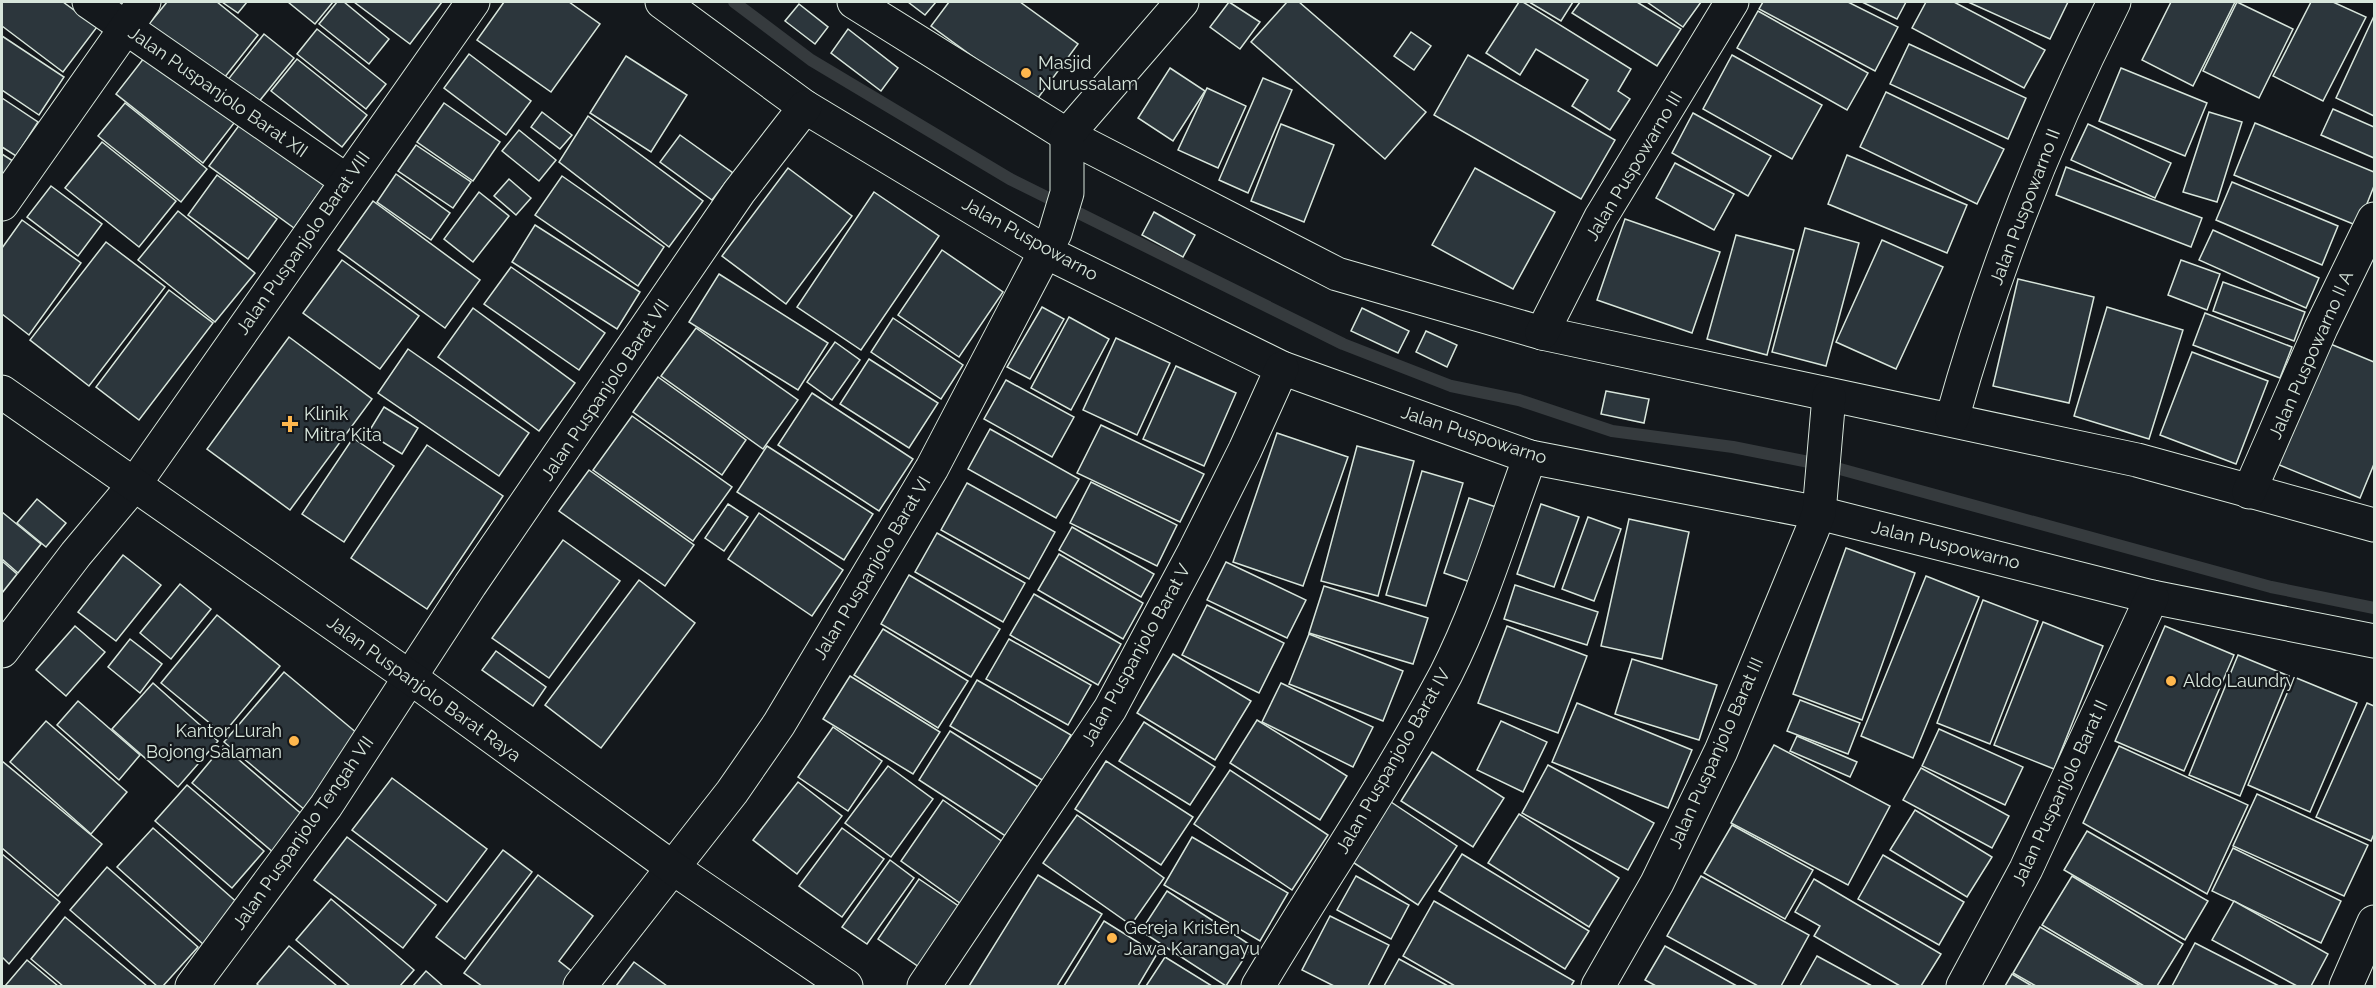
<svg xmlns="http://www.w3.org/2000/svg" width="2376" height="988" viewBox="0 0 2376 988" font-family="Raleway,sans-serif">
<style>
.lines{fill:none;stroke-linecap:round;stroke-linejoin:round}
.stream{stroke:#363b3e;stroke-width:12}
.building{fill:#2c363c;stroke:#d8e6dc;stroke-width:1.5}
.street-casing{stroke:#d8e6dc;stroke-width:35}
.secondary-casing{stroke:#d8e6dc;stroke-width:35}
.street{stroke:#14181c;stroke-width:33}
.secondary{stroke:#14181c;stroke-width:33}
.poi-dot{fill:#ffb74d;stroke:#14181c;stroke-width:2}
.labels{text-anchor:middle;stroke-width:4.5;stroke-linejoin:round;paint-order:stroke}
.poi-label{font-size:18px;fill:#d8e6dc;stroke:#14181c;text-anchor:start}
.street-label{font-size:18px;fill:#d8e6dc;stroke:#14181c}
</style>
<rect width="100%" height="100%" fill="#14181c"/>
<g class="lines">
<polyline class="stream" points="734,2 811,60 1010,179 1343,344 1451,386 1519,400 1612,431 1733,447 1829,466 2271,587 2374,608"/>
</g>
<g class="building">
<polygon points="2,2 63,2 97,27 63,72 2,26"/>
<polygon points="167,2 217,2 258,35 217,87 145,29"/>
<polygon points="222,2 247,2 238,13"/>
<polygon points="288,2 333,2 315,24"/>
<polygon points="337,2 344,2 389,39 369,64 319,24"/>
<polygon points="354,2 442,2 410,44"/>
<polygon points="504,2 569,2 600,24 551,92 477,40"/>
<polygon points="908,2 936,2 925,15"/>
<polygon points="949,2 1020,2 1078,44 1035,102 931,26"/>
<polygon points="1229,2 1260,22 1240,49 1210,27"/>
<polygon points="1287,2 1299,2 1426,112 1385,159 1251,42"/>
<polygon points="1519,2 1523,2 1631,69 1618,91 1630,99 1610,130 1572,106 1588,80 1536,49 1520,75 1486,53"/>
<polygon points="1529,2 1573,2 1561,21"/>
<polygon points="1580,2 1637,2 1681,29 1657,66 1572,13"/>
<polygon points="1647,2 1701,2 1683,27"/>
<polygon points="1763,2 1848,2 1898,27 1875,71 1759,9"/>
<polygon points="1862,2 1906,2 1897,19"/>
<polygon points="1926,2 1954,2 2045,50 2024,88 1912,28"/>
<polygon points="1968,2 2068,2 2050,39"/>
<polygon points="2171,2 2235,2 2193,86 2142,60"/>
<polygon points="2237,2 2293,29 2259,98 2203,71"/>
<polygon points="2311,2 2333,2 2366,17 2323,101 2273,76"/>
<polygon points="799,4 828,27 815,44 785,21"/>
<polygon points="1758,11 1868,73 1847,110 1737,48"/>
<polygon points="2374,16 2374,116 2336,98"/>
<polygon points="317,29 386,84 366,109 297,54"/>
<polygon points="848,29 898,68 881,91 831,53"/>
<polygon points="1411,32 1431,46 1414,70 1394,56"/>
<polygon points="264,34 294,58 253,109 223,86"/>
<polygon points="2,36 64,77 39,115 2,90"/>
<polygon points="1909,44 2026,98 2008,139 1890,84"/>
<polygon points="151,49 238,118 203,163 116,94"/>
<polygon points="469,54 531,101 506,135 444,88"/>
<polygon points="1468,55 1615,140 1581,199 1434,115"/>
<polygon points="1732,55 1822,105 1792,159 1703,109"/>
<polygon points="626,56 687,95 651,152 590,113"/>
<polygon points="297,59 367,115 342,147 271,91"/>
<polygon points="1170,68 1205,91 1173,141 1138,118"/>
<polygon points="2121,68 2207,103 2185,156 2099,121"/>
<polygon points="1263,78 1292,90 1248,193 1219,180"/>
<polygon points="1207,88 1246,106 1218,168 1178,150"/>
<polygon points="1886,92 2004,149 1977,204 1860,147"/>
<polygon points="2,98 38,122 16,156 2,147"/>
<polygon points="125,103 207,169 181,202 98,136"/>
<polygon points="444,103 500,142 473,181 417,142"/>
<polygon points="2333,109 2374,127 2374,158 2321,135"/>
<polygon points="542,112 572,135 560,149 531,127"/>
<polygon points="2209,112 2242,122 2217,202 2183,192"/>
<polygon points="1693,113 1771,156 1748,196 1672,153"/>
<polygon points="588,116 703,201 669,247 559,162"/>
<polygon points="243,120 328,180 294,228 209,166"/>
<polygon points="2255,123 2374,172 2374,186 2358,226 2234,175"/>
<polygon points="1281,124 1334,145 1304,222 1251,201"/>
<polygon points="2088,124 2171,163 2155,198 2071,160"/>
<polygon points="519,130 556,160 539,181 502,151"/>
<polygon points="680,135 733,173 712,200 660,162"/>
<polygon points="102,142 176,201 139,247 65,188"/>
<polygon points="416,145 471,182 453,208 398,171"/>
<polygon points="2,154 16,163 2,186"/>
<polygon points="1847,155 1967,205 1947,253 1828,204"/>
<polygon points="1675,163 1734,194 1714,230 1656,198"/>
<polygon points="2066,167 2202,218 2191,247 2056,195"/>
<polygon points="788,168 852,216 786,304 722,256"/>
<polygon points="1475,168 1555,212 1513,289 1432,245"/>
<polygon points="396,174 450,213 431,240 377,202"/>
<polygon points="217,175 277,219 248,259 188,215"/>
<polygon points="562,176 664,247 638,286 535,215"/>
<polygon points="509,179 531,198 516,215 494,196"/>
<polygon points="2232,182 2338,226 2322,265 2216,220"/>
<polygon points="51,186 102,224 78,256 27,217"/>
<polygon points="479,192 509,216 473,262 444,239"/>
<polygon points="874,192 939,236 861,350 797,307"/>
<polygon points="373,201 480,280 445,328 338,250"/>
<polygon points="178,211 255,273 215,322 138,260"/>
<polygon points="1154,212 1195,235 1183,257 1142,235"/>
<polygon points="1625,219 1720,252 1692,333 1597,300"/>
<polygon points="22,220 81,263 29,335 2,314 2,248"/>
<polygon points="535,225 640,292 617,329 512,262"/>
<polygon points="1805,228 1859,243 1826,366 1772,352"/>
<polygon points="2213,230 2319,278 2306,308 2199,260"/>
<polygon points="1736,235 1794,250 1767,355 1707,339"/>
<polygon points="1882,240 1943,267 1896,369 1836,342"/>
<polygon points="106,242 165,287 89,386 30,340"/>
<polygon points="942,250 1003,292 959,357 898,315"/>
<polygon points="342,260 419,316 380,369 303,313"/>
<polygon points="2181,260 2220,274 2207,310 2168,295"/>
<polygon points="511,267 605,333 579,370 484,304"/>
<polygon points="719,274 828,343 798,390 689,322"/>
<polygon points="2018,279 2094,297 2069,403 1993,386"/>
<polygon points="2223,282 2305,312 2294,341 2213,311"/>
<polygon points="169,290 213,323 139,420 96,387"/>
<polygon points="1042,307 1064,319 1030,379 1007,367"/>
<polygon points="2107,307 2183,330 2149,439 2074,416"/>
<polygon points="473,308 575,383 539,431 438,357"/>
<polygon points="1362,308 1409,331 1398,353 1351,331"/>
<polygon points="2205,313 2292,347 2280,378 2193,345"/>
<polygon points="1069,317 1109,339 1071,410 1031,388"/>
<polygon points="893,318 963,365 941,399 871,352"/>
<polygon points="696,328 798,400 763,449 661,376"/>
<polygon points="1426,331 1457,345 1447,367 1416,352"/>
<polygon points="289,337 372,399 290,510 207,449"/>
<polygon points="1116,338 1170,363 1137,435 1083,410"/>
<polygon points="835,342 860,360 832,400 807,382"/>
<polygon points="2328,343 2374,362 2374,464 2360,498 2277,464"/>
<polygon points="408,349 529,433 499,476 378,393"/>
<polygon points="2192,352 2268,381 2236,464 2160,435"/>
<polygon points="869,359 938,403 909,448 840,404"/>
<polygon points="1176,366 1236,393 1204,466 1143,439"/>
<polygon points="658,377 746,440 722,475 633,412"/>
<polygon points="1006,380 1074,417 1052,457 984,419"/>
<polygon points="1606,391 1649,399 1644,423 1601,414"/>
<polygon points="812,393 913,459 879,511 778,445"/>
<polygon points="384,407 418,428 402,454 368,433"/>
<polygon points="632,416 732,487 693,541 593,470"/>
<polygon points="1101,425 1204,474 1180,522 1077,473"/>
<polygon points="990,429 1079,479 1056,518 968,469"/>
<polygon points="1277,433 1348,457 1303,586 1233,562"/>
<polygon points="353,438 394,466 344,542 302,514"/>
<polygon points="427,445 503,496 427,609 351,558"/>
<polygon points="767,446 873,514 844,560 737,492"/>
<polygon points="1357,446 1414,461 1378,596 1321,581"/>
<polygon points="589,470 694,545 665,586 559,511"/>
<polygon points="1422,471 1463,483 1426,606 1386,595"/>
<polygon points="1091,482 1177,525 1157,566 1070,523"/>
<polygon points="967,483 1055,532 1029,579 941,530"/>
<polygon points="1469,498 1496,507 1470,582 1444,573"/>
<polygon points="37,499 66,523 46,547 17,523"/>
<polygon points="728,504 748,517 724,551 705,538"/>
<polygon points="1541,504 1579,517 1554,587 1517,574"/>
<polygon points="2,512 41,544 18,573 2,559"/>
<polygon points="759,513 843,570 812,616 728,559"/>
<polygon points="1588,517 1621,529 1594,601 1562,589"/>
<polygon points="1629,519 1689,532 1662,659 1601,646"/>
<polygon points="1072,527 1154,574 1141,597 1059,550"/>
<polygon points="937,533 1025,583 1003,622 915,572"/>
<polygon points="563,540 620,581 549,678 492,638"/>
<polygon points="1846,548 1915,573 1862,720 1793,694"/>
<polygon points="1059,554 1143,603 1123,639 1038,590"/>
<polygon points="123,555 161,585 116,641 78,612"/>
<polygon points="2,561 17,574 2,593"/>
<polygon points="1226,562 1306,600 1287,638 1207,600"/>
<polygon points="909,575 1000,629 971,677 881,624"/>
<polygon points="1926,576 1979,597 1913,758 1861,736"/>
<polygon points="639,580 695,623 601,748 545,705"/>
<polygon points="180,584 211,609 171,659 140,633"/>
<polygon points="1515,585 1598,612 1587,645 1504,619"/>
<polygon points="1324,586 1428,618 1413,664 1309,633"/>
<polygon points="1034,594 1121,644 1098,685 1010,635"/>
<polygon points="1983,600 2038,621 1990,744 1937,723"/>
<polygon points="1207,605 1284,643 1259,693 1182,655"/>
<polygon points="217,615 280,666 223,734 161,683"/>
<polygon points="2043,622 2103,646 2054,769 1994,745"/>
<polygon points="75,626 105,652 66,696 36,670"/>
<polygon points="1507,626 1587,656 1558,733 1478,703"/>
<polygon points="2165,626 2234,655 2184,771 2115,741"/>
<polygon points="883,629 968,681 938,728 854,675"/>
<polygon points="1309,634 1403,671 1383,721 1289,684"/>
<polygon points="130,639 162,664 140,693 108,667"/>
<polygon points="1009,639 1091,685 1068,725 986,679"/>
<polygon points="496,651 546,687 533,706 482,670"/>
<polygon points="1173,654 1251,701 1215,760 1137,713"/>
<polygon points="2238,655 2289,676 2240,796 2189,775"/>
<polygon points="1632,659 1717,685 1699,740 1615,714"/>
<polygon points="284,672 364,739 305,810 224,742"/>
<polygon points="850,676 940,732 913,774 823,719"/>
<polygon points="2294,677 2357,703 2310,812 2248,785"/>
<polygon points="977,680 1071,735 1044,781 950,726"/>
<polygon points="153,683 218,741 178,787 112,729"/>
<polygon points="1281,683 1373,727 1353,767 1262,722"/>
<polygon points="1800,700 1860,723 1848,754 1787,731"/>
<polygon points="78,701 140,755 119,780 57,725"/>
<polygon points="1577,703 1692,750 1668,808 1552,762"/>
<polygon points="2367,703 2374,706 2374,834 2371,841 2316,817"/>
<polygon points="1257,720 1347,776 1320,820 1230,763"/>
<polygon points="46,721 127,792 91,834 10,762"/>
<polygon points="1501,721 1547,742 1523,792 1477,770"/>
<polygon points="1144,722 1215,767 1190,805 1119,761"/>
<polygon points="833,727 882,761 848,811 798,777"/>
<polygon points="1939,729 2023,767 2005,805 1922,766"/>
<polygon points="950,731 1038,787 1007,837 919,780"/>
<polygon points="1797,736 1857,762 1850,777 1790,751"/>
<polygon points="1774,745 1890,806 1848,885 1731,823"/>
<polygon points="223,746 305,817 274,853 192,783"/>
<polygon points="2119,746 2248,805 2207,894 2083,823"/>
<polygon points="1432,752 1504,798 1473,847 1401,801"/>
<polygon points="2,761 102,844 58,896 2,848"/>
<polygon points="1106,761 1193,817 1161,865 1075,809"/>
<polygon points="1548,765 1654,823 1628,870 1522,813"/>
<polygon points="888,766 933,799 891,857 845,823"/>
<polygon points="1921,768 2009,816 1992,848 1903,800"/>
<polygon points="1230,770 1328,835 1292,890 1194,824"/>
<polygon points="392,778 487,849 447,902 352,830"/>
<polygon points="798,782 842,816 797,874 753,840"/>
<polygon points="187,785 264,851 232,888 155,821"/>
<polygon points="2257,794 2368,845 2344,896 2233,846"/>
<polygon points="943,800 1007,845 964,906 901,861"/>
<polygon points="1391,802 1457,846 1418,905 1351,861"/>
<polygon points="1915,810 1992,857 1967,897 1890,850"/>
<polygon points="1519,814 1619,878 1589,927 1488,863"/>
<polygon points="1077,815 1164,878 1131,925 1043,863"/>
<polygon points="1732,825 1813,870 1785,919 1704,873"/>
<polygon points="153,828 240,905 204,945 117,867"/>
<polygon points="842,828 884,859 842,917 799,886"/>
<polygon points="2087,831 2208,901 2185,940 2064,870"/>
<polygon points="347,837 436,905 403,948 314,880"/>
<polygon points="1192,837 1288,893 1260,941 1164,885"/>
<polygon points="2233,848 2341,901 2321,943 2212,891"/>
<polygon points="503,850 532,872 465,959 436,937"/>
<polygon points="2,854 60,902 9,964 2,957"/>
<polygon points="1462,854 1589,931 1565,969 1439,891"/>
<polygon points="1883,855 1964,902 1939,945 1858,899"/>
<polygon points="890,860 914,878 867,944 842,927"/>
<polygon points="107,867 198,947 163,986 157,986 70,910"/>
<polygon points="538,875 593,916 559,961 574,973 564,986 482,986 464,973"/>
<polygon points="1038,875 1102,914 1057,986 969,986"/>
<polygon points="1356,876 1409,905 1391,939 1337,910"/>
<polygon points="1701,876 1809,935 1781,986 1758,986 1667,936"/>
<polygon points="2072,876 2183,944 2157,986 2144,986 2042,925"/>
<polygon points="919,879 963,909 922,969 878,939"/>
<polygon points="1814,879 1941,954 1921,986 1900,986 1814,936 1820,926 1795,912"/>
<polygon points="1167,891 1252,946 1226,986 1141,931"/>
<polygon points="331,899 414,970 400,986 350,986 296,940"/>
<polygon points="1434,901 1574,981 1571,986 1455,986 1403,956"/>
<polygon points="2234,901 2328,954 2311,986 2297,986 2212,940"/>
<polygon points="1330,916 1389,945 1368,986 1334,986 1302,970"/>
<polygon points="65,917 147,986 63,986 31,959"/>
<polygon points="1104,921 1157,954 1138,986 1064,986"/>
<polygon points="2040,927 2141,986 2036,986 2013,973"/>
<polygon points="2195,943 2279,986 2172,986"/>
<polygon points="289,946 337,986 259,986 257,984"/>
<polygon points="1665,946 1737,986 1656,986 1645,980"/>
<polygon points="1817,956 1872,986 1800,986"/>
<polygon points="1165,957 1212,986 1146,986"/>
<polygon points="1399,959 1448,986 1384,986"/>
<polygon points="27,960 58,986 5,986"/>
<polygon points="634,962 667,986 616,986"/>
<polygon points="426,971 443,986 413,986"/>
<polygon points="2012,974 2032,986 2005,986"/>
</g>
<g class="lines">
<defs>
<g id="street">
<polyline points="89,2 347,181"/>
<polyline points="662,2 805,107 1046,252 1282,368 1530,457 1819,513 2152,597 2374,641"/>
<polyline points="854,2 1067,135 1337,274 1542,333 2137,460 2374,525"/>
<polyline points="2,204 144,2"/>
<polyline points="1542,333 1601,217 1732,2"/>
<path d="M1952,419C1992,275 2047,135 2114,2"/>
<polyline points="2249,492 2321,328 2374,219"/>
<polyline points="2,651 76,554 134,485 473,2"/>
<polyline points="192,986 326,806 470,585 739,192 805,107"/>
<polyline points="580,986 732,792 779,724 932,468 1055,233 1067,193 1067,135 1182,2"/>
<polyline points="924,986 1110,709 1194,552 1245,450 1282,368"/>
<path d="M1258,986C1320,882 1389,781 1446,674C1481,605 1503,529 1530,457"/>
<polyline points="1598,986 1657,883 1721,751 1812,531 1819,513 1829,396"/>
<polyline points="1963,986 2026,869 2152,597"/>
<polyline points="2346,986 2374,922"/>
</g>
<polyline id="secondary" points="2,392 411,678 673,868 846,986"/>
</defs>
<use href="#street" class="street-casing"/>
<use href="#secondary" class="secondary-casing"/>
<use href="#street" class="street"/>
<use href="#secondary" class="secondary"/>
</g>
<g class="poi-dot">
<circle cx="1026" cy="73" r="6"/>
<path d="M287 415h6v6h6v6h-6v6h-6v-6h-6v-6h6z"/>
<circle cx="2171" cy="681" r="6"/>
<circle cx="294" cy="741" r="6"/>
<circle cx="1112" cy="938" r="6"/>
</g>
<g class="labels">
<g class="poi-label">
<text x="1038" y="69">Masjid<tspan x="1038" dy="21">Nurussalam</tspan></text>
<text x="304" y="420">Klinik<tspan x="304" dy="21">Mitra Kita</tspan></text>
<text x="2183" y="687">Aldo Laundry</text>
<text x="282" y="737" text-anchor="end">Kantor Lurah<tspan x="282" dy="21">Bojong Salaman</tspan></text>
<text x="1124" y="934">Gereja Kristen<tspan x="1124" dy="21">Jawa Karangayu</tspan></text>
</g>
<g class="street-label">
<text transform="translate(218 92) rotate(35)" y="6">Jalan Puspanjolo Barat XII</text>
<text transform="translate(1634 166) rotate(-59)" y="6">Jalan Puspowarno III</text>
<text transform="translate(2025 207) rotate(-69)" y="6">Jalan Puspowarno II</text>
<text transform="translate(1030 239) rotate(29)" y="6">Jalan Puspowarno</text>
<text transform="translate(303 243) rotate(-55)" y="6">Jalan Puspanjolo Barat VIII</text>
<text transform="translate(2311 355) rotate(-66)" y="6">Jalan Puspowarno II A</text>
<text transform="translate(605 390) rotate(-56)" y="6">Jalan Puspanjolo Barat VII</text>
<text transform="translate(1474 435) rotate(18)" y="6">Jalan Puspowarno</text>
<text transform="translate(1946 545) rotate(14)" y="6">Jalan Puspowarno</text>
<text transform="translate(872 568) rotate(-59)" y="6">Jalan Puspanjolo Barat VI</text>
<text transform="translate(1136 655) rotate(-61)" y="6">Jalan Puspanjolo Barat V</text>
<text transform="translate(424 689) rotate(36)" y="6">Jalan Puspanjolo Barat Raya</text>
<text transform="translate(1716 753) rotate(-66)" y="6">Jalan Puspanjolo Barat III</text>
<text transform="translate(1393 761) rotate(-60)" y="6">Jalan Puspanjolo Barat IV</text>
<text transform="translate(2060 793) rotate(-65)" y="6">Jalan Puspanjolo Barat II</text>
<text transform="translate(303 833) rotate(-55)" y="6">Jalan Puspanjolo Tengah VII</text>
</g>
</g>
<rect width="2376" height="988" fill="none" stroke="#d8e6dc" stroke-width="6"/>
</svg>
